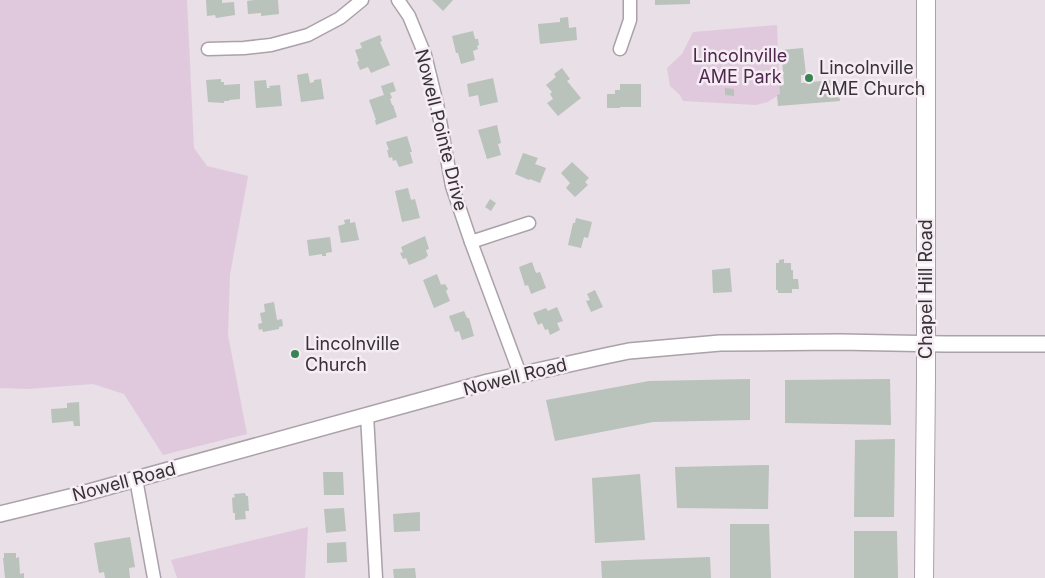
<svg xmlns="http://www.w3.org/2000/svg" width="1045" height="578" viewBox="0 0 1045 578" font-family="Inter,sans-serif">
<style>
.green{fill:#e0c9dd}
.building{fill:#b9c2bb}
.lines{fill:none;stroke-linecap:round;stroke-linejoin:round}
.minor-casing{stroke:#aaa1a9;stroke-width:15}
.tertiary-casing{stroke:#aaa1a9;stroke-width:18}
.secondary-casing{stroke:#aaa1a9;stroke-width:20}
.minor{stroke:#fff;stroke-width:12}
.tertiary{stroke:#fff;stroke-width:15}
.secondary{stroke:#fff;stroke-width:18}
.poi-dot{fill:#378554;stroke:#f6edf4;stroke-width:2}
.labels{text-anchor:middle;stroke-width:5;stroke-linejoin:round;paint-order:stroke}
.park-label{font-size:18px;fill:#4f294d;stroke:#f6edf4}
.poi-label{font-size:18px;fill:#363235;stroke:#f6edf4;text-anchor:start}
.street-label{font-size:18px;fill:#363235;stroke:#f6edf4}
</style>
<rect width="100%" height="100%" fill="#e8dfe7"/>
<g class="green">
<polygon points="0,0 187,0 194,148 207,166 248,176 230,275 228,335 247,434 163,455 124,394 93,384 28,389 0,388"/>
<polygon points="777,25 780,94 768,102 756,105 683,101 680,95 670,86 667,68 682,54 693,32"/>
<polygon points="308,527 305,578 177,578 171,560"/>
</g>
<g class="building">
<polygon points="206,0 222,0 222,3 234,2 235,15 216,18 215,15 207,16"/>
<polygon points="254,0 278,0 279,14 261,16 261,13 248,14 247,1"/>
<polygon points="432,0 453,0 443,11"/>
<polygon points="655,0 690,0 690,4 655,5"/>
<polygon points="568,17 569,28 576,27 577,40 540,44 538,24 560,22 560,18"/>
<polygon points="473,31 475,39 478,39 479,45 477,46 478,49 473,51 475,60 461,64 458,53 456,53 452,36"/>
<polygon points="380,35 382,41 380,42 390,65 371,73 368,67 360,70 357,62 359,61 355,50 362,48 360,43"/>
<polygon points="803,48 806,75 801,75 801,83 832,80 832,83 838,82 840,101 778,106 777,95 780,94 779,83 784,83 781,50"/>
<polygon points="562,68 570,79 567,81 581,98 558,116 547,103 553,99 550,94 552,92 546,85 556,77 554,74"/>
<polygon points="308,73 310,83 314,82 314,80 321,79 324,99 301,102 297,75"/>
<polygon points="493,78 498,102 480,106 478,95 469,97 467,84"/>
<polygon points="221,79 221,82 224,82 224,85 240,84 240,99 229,100 229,101 224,101 224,103 208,102 206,80"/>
<polygon points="266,80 267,88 270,88 269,86 280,85 282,106 256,108 254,81"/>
<polygon points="393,82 396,91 390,93 392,98 390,99 392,105 393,105 397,117 376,125 375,120 376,120 369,100 384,95 381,86"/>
<polygon points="620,84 641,84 641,107 620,107 620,108 607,108 607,94 615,94 615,90 620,90"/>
<polygon points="725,88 734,89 734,96 725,95"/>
<polygon points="497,125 501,143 498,144 501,155 487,159 478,130"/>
<polygon points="407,136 412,152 410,152 413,163 399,167 396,160 393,161 392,157 389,158 387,150 389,150 386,142"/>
<polygon points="523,153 538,158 535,164 546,168 540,183 530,179 529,180 515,174"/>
<polygon points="572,162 589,178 585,182 588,185 575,197 566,188 570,183 561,173"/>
<polygon points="408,188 411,200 415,199 420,218 402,222 395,191"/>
<polygon points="490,199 496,203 491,211 485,207"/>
<polygon points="576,218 592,222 588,238 584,237 581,248 568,245 573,223 575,223"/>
<polygon points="350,219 350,223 355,222 359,240 341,243 338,226 345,224 344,220"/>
<polygon points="425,236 429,249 426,250 428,256 426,257 426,258 409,265 406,258 403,259 400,253 403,252 401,247"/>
<polygon points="330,237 332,252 326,253 326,256 322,256 322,254 309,256 307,240"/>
<polygon points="784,259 784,263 791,263 791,270 793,270 793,279 798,279 799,289 792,289 792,293 778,293 778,290 776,290 776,263 779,263 779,260"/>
<polygon points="532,262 536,273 540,272 546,288 531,294 528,285 525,286 519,267"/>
<polygon points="730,268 732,292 713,293 712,270"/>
<polygon points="437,274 441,285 445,284 448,289 446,291 450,301 434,308 423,280"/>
<polygon points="595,290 603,307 591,312 586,301 590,300 587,294"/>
<polygon points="274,302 277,320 282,319 283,326 279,327 279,329 263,332 262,329 259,330 258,324 262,323 260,313 265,312 264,304"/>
<polygon points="557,307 563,321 557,323 560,330 550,335 548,329 545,330 542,323 538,325 533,313 546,308 548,311"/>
<polygon points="464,311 467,318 469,318 474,336 462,340 459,331 455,332 449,316"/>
<polygon points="750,379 750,420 653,422 555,441 546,400 649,381"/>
<polygon points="890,379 891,425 785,423 785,380"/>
<polygon points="79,402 80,426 74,426 73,421 52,423 51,409 67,408 67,403"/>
<polygon points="895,439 894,517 854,517 855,440"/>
<polygon points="769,465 768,509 677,508 675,467"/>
<polygon points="323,472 343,472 344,495 324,495"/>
<polygon points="640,474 645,540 595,543 592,478"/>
<polygon points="245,493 246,496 248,496 249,511 245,511 246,519 235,520 235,513 233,513 232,498 235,497 234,494"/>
<polygon points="344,508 346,531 326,533 324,509"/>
<polygon points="420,512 420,531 394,532 393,514"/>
<polygon points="730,524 769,524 771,578 730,578"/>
<polygon points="854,531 897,531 898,578 854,578"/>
<polygon points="130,537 135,567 129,568 130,578 105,578 104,572 99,573 94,543"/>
<polygon points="346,542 347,562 327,563 327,543"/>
<polygon points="4,553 16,553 16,558 19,557 20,574 24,573 24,578 5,578 3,558 4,558"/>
<polygon points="710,557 711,578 602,578 601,561"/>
<polygon points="415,568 416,578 394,578 393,569"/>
</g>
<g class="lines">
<defs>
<g id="minor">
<polyline points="398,0 409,16 425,55 437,104 452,186 471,242 520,374"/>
<polyline points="208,49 244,48 271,45 308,35 340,18 362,0"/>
<polyline points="620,49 630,20 630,0"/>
<polyline points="471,242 529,223"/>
<polyline points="367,415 376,578"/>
<polyline points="136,479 154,578"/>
</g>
<polyline id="tertiary" points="0,514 78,495 488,382 605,356 629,351 720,343 839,342 945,344 1045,344"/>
<polyline id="secondary" points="924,578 926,378 926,0"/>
</defs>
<use href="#minor" class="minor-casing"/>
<use href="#tertiary" class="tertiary-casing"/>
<use href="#secondary" class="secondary-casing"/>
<use href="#minor" class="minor"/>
<use href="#tertiary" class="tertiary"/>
<use href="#secondary" class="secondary"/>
</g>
<g class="poi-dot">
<circle cx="809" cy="78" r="5"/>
<circle cx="295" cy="354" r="5"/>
</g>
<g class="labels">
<g class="park-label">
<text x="740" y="62">Lincolnville<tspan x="740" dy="21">AME Park</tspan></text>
</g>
<g class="poi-label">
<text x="819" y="74">Lincolnville<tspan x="819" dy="21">AME Church</tspan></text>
<text x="305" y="350">Lincolnville<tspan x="305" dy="21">Church</tspan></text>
</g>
<g class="street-label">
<text transform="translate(441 130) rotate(76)" y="6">Nowell Pointe Drive</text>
<text transform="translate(926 289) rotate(-90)" y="6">Chapel Hill Road</text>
<text transform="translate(515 377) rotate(-14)" y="6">Nowell Road</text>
<text transform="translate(124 482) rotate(-15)" y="6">Nowell Road</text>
</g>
</g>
</svg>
